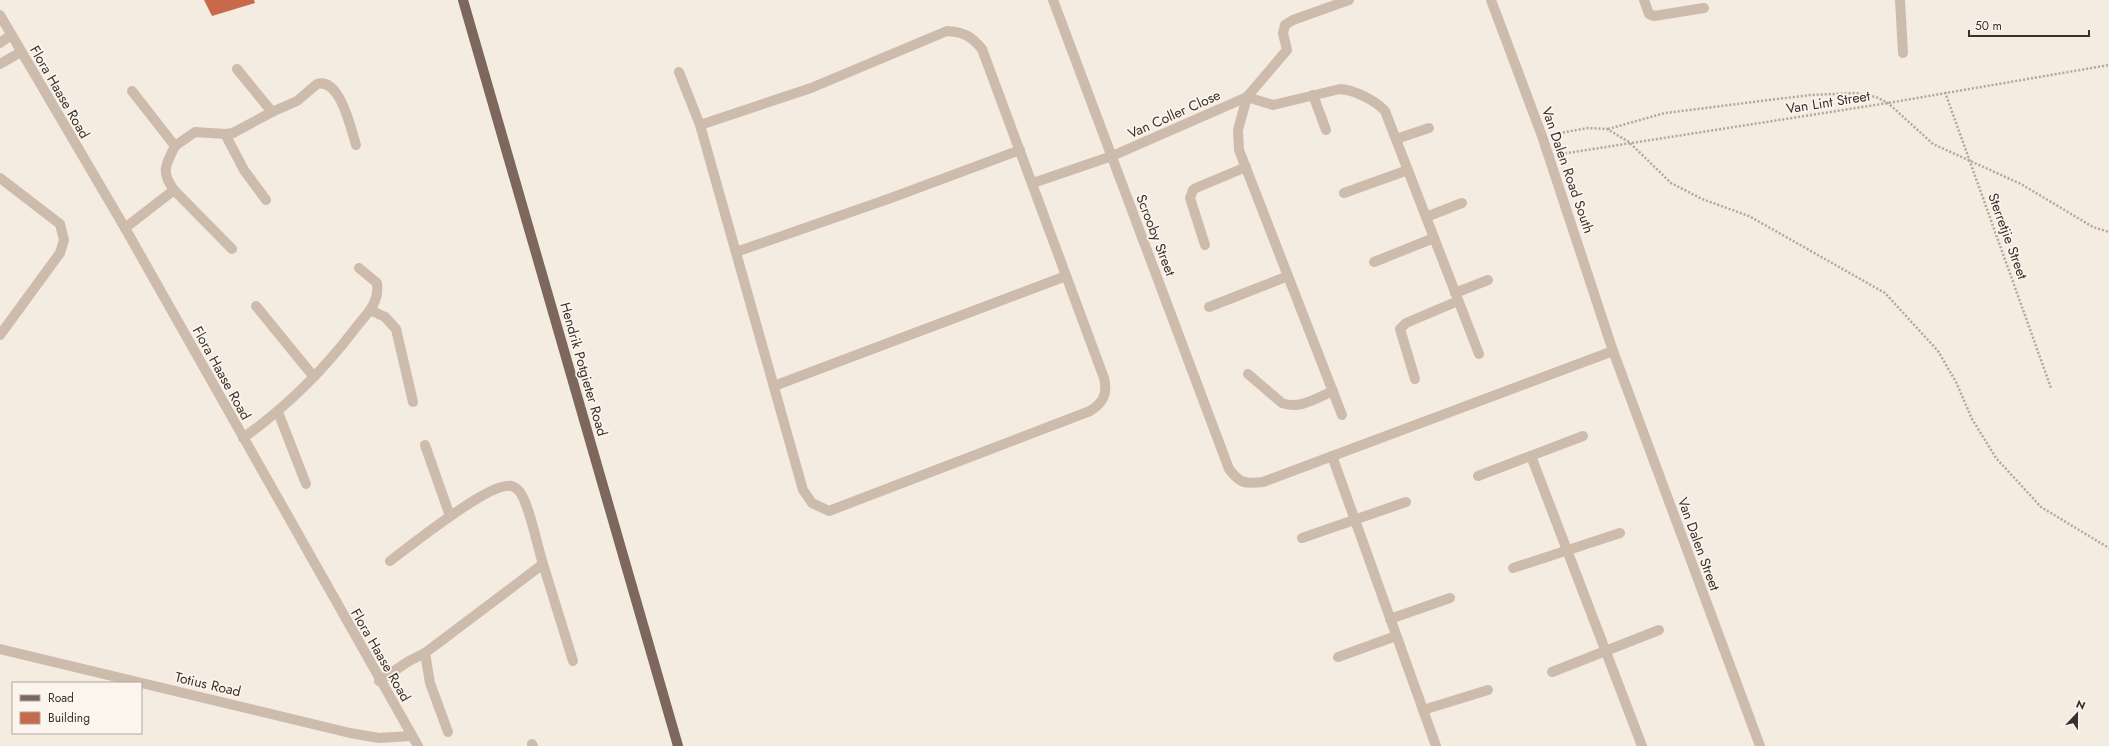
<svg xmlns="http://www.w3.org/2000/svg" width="2109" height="746" viewBox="0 0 2109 746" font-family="Jost,sans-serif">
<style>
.building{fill:#c8694b}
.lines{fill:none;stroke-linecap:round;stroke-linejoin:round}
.path{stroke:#b9a596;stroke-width:2.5;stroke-dasharray:2 2;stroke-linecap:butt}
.minor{stroke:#cdbbac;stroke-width:10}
.major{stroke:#7d675c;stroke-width:10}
.labels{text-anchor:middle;stroke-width:3.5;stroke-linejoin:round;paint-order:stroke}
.street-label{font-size:14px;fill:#3b302b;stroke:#fbf5ee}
</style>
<rect width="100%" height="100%" fill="#f4ebe1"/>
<polygon class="building" points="204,0 254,0 255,3 212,16"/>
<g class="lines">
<g class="path">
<polyline points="1945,92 2051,388"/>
<polyline points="1608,129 1665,113 1810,95 1856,93 1876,97 1888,103 1933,144 2021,184 2093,227 2109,232"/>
<polyline points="1555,134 1588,128 1607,129 1629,142 1671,183 1702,199 1749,216 1885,293 1938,351 1956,382 1972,419 1996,458 2041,507 2109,548"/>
<polyline points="1561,154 1888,103 2109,65"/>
</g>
<g class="minor">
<path d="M1053,0L1229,469C1240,484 1246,484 1263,482L1613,351"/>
<polyline points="1491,0 1542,136 1613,351 1760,746"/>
<polyline points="1644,0 1649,14 1654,16 1704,8"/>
<polyline points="1900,0 1903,53"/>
<polyline points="0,15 125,228 418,746"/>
<polyline points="0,43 11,35"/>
<polyline points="0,64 21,52"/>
<path d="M679,72L700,125L803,490L812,503L829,511L1090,411C1103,403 1108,394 1104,378L982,49C971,36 964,32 947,31L811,88L700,125"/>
<polyline points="1313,95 1326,130"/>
<path d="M1247,97L1273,105L1340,89C1354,90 1375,100 1385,111L1479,354"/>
<path d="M272,112L297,101L317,84C340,77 351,129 356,145"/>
<polyline points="225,134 244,170 266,200"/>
<polyline points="1396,139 1429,128"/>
<polyline points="175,146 195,132 225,134 233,133 272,112 237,69"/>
<polyline points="0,178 60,224 64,240 60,253 0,335"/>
<polyline points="1033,183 1112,156 1247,97"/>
<polyline points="174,190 232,249"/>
<polyline points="1344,193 1408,170"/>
<polyline points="1426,217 1462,203"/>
<path d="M125,228L174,190C160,171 166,165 175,146L132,91"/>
<polyline points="1205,245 1190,198 1193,190 1196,188 1246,167"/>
<polyline points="736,252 891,198 1020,150"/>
<polyline points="1374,262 1434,238"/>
<polyline points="1455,293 1488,280"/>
<polyline points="256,306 314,377"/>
<polyline points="1209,307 1288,276"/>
<polyline points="370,310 385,317 396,329 413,402"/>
<path d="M1248,374L1282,403C1299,410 1317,398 1333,391"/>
<polyline points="1415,379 1400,329 1406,323 1458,301"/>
<polyline points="774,386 1066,276"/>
<polyline points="278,412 306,484"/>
<polyline points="1342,415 1239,150 1238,130 1247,97 1287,50 1283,33 1285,25 1293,20 1349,0"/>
<path d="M243,438C285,408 322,372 354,330C365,315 380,304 377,283L359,268"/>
<polyline points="425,445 450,516"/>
<polyline points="1332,456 1436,746"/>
<polyline points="1531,456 1642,746"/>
<polyline points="1478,476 1583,436"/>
<polyline points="1302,538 1406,502"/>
<polyline points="543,564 573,661"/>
<polyline points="1513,568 1620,533"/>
<polyline points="1390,619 1450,598"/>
<polyline points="0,649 350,733 379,738 411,736"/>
<polyline points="425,653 430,683 448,732"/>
<polyline points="1338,657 1396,636"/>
<polyline points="1552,672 1659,630"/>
<path d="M379,681L409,661L425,653L543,564C538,549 528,498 518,490C515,487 511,485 507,486C485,486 410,546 390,561"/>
<polyline points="1423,710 1488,690"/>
<polyline points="532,744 533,746"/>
</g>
<polyline class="major" points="463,0 678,746"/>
</g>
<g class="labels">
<g class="street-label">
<text transform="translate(60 92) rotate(60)" y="5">Flora Haase Road</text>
<text transform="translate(1828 102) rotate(-9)" y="5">Van Lint Street</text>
<text transform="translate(1174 114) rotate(-24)" y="5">Van Coller Close</text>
<text transform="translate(1568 170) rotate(71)" y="5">Van Dalen Road South</text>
<text transform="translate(1156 235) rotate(69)" y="5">Scrooby Street</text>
<text transform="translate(2008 236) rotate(70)" y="5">Sterretjie Street</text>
<text transform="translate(584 369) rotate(74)" y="5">Hendrik Potgieter Road</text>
<text transform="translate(222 373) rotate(61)" y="5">Flora Haase Road</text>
<text transform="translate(1699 544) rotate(70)" y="5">Van Dalen Street</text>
<text transform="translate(381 655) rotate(60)" y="5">Flora Haase Road</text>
<text transform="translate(208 684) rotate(13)" y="5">Totius Road</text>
</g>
</g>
<rect x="12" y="682" width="130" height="52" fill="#fbf5ee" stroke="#aea6a0"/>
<rect x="20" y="695" width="20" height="6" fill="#7d675c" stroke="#aea6a0"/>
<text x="48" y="702" font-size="12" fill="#3b302b">Road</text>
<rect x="20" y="712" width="20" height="12" fill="#c8694b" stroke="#aea6a0"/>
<text x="48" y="722" font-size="12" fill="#3b302b">Building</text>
<g transform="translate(2077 714) rotate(22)" stroke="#fbf5ee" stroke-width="3" paint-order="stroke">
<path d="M0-3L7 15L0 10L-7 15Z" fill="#3b302b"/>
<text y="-6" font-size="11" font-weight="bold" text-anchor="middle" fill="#3b302b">N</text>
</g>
<path d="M1969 30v6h120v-6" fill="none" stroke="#3b302b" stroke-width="2"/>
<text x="1975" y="30" font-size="12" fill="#3b302b" stroke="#fbf5ee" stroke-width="3" paint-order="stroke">50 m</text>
</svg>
